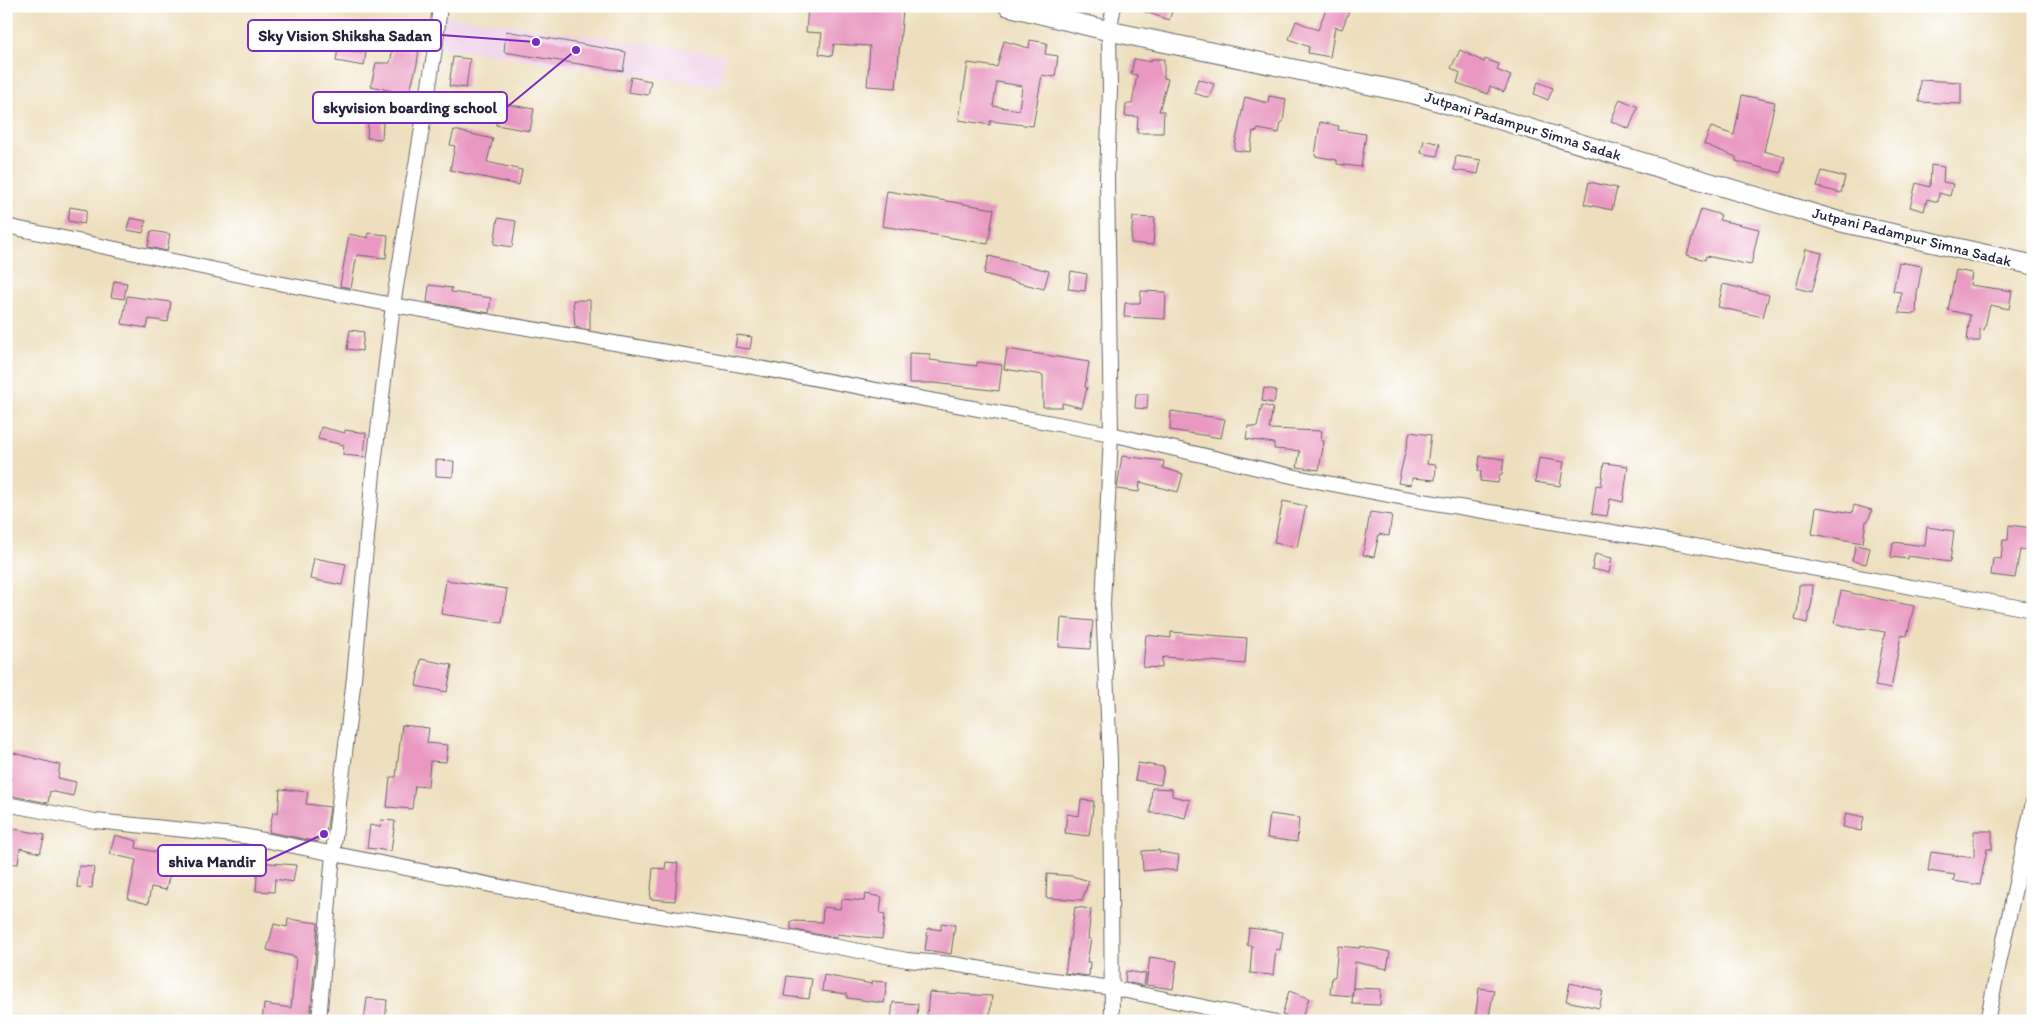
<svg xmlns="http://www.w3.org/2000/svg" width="2039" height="1027" viewBox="0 0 2039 1027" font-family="Itim,sans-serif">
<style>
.built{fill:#eed0e7}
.building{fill:#e998c1;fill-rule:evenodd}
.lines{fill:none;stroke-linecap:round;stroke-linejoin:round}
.street-casing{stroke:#696468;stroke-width:16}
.secondary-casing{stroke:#696468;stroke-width:21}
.street{stroke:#fff;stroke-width:14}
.secondary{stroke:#fff;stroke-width:19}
.labels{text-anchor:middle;stroke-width:5;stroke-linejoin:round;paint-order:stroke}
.street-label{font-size:15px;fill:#22223b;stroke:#fff}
.leader{fill:none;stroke:#7b2cbf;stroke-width:2}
.callout-dot{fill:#7b2cbf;stroke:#fff;stroke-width:2}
.callout{fill:#fff;stroke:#7b2cbf;stroke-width:2}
.callout-label{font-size:16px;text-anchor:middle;font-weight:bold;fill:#22223b}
</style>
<rect width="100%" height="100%" fill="#fff"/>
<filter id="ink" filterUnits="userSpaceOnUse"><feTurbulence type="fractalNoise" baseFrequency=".02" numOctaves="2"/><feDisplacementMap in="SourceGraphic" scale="10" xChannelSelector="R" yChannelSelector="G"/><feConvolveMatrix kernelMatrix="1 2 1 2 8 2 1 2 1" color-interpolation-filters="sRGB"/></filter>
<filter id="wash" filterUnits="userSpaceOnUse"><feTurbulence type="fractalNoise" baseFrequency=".0096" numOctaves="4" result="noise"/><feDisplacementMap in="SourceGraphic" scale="20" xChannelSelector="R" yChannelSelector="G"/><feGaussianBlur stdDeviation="1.12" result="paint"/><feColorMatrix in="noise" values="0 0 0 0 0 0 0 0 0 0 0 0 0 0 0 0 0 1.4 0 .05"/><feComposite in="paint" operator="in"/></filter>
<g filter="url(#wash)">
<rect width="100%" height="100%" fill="#eddfbd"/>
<polygon class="built" points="432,14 724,54 721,87 428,46"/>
<g id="blocks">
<g class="building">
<polygon points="808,6 871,6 903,10 896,88 867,86 870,46 834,44 832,56 819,54 822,33 806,32"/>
<polygon points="1134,6 1174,6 1169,20 1134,8"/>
<polygon points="1327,6 1351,6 1342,29 1335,27 1330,57 1308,53 1309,47 1289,39 1296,21 1318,30"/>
<polygon points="397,28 421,32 417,64 409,95 371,86 376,63 390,63"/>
<polygon points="506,31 626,52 623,71 504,52"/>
<path d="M1030,40L1047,43L1045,54L1058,56L1055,77L1042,75L1033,126L990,121V125L959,120L968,63L997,67L1004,41L1029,48ZM997,82L1022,86L1019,110L993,106Z"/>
<polygon points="338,49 366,53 364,66 336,61"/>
<polygon points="1460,50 1484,62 1485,59 1499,64 1497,70 1511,76 1504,92 1490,86 1488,94 1457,83 1460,73 1451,68"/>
<polygon points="453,57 470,59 466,88 449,86"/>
<polygon points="1134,59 1151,62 1151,59 1164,59 1164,78 1168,79 1159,111 1164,111 1163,133 1137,133 1138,117 1125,116 1126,104 1132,104 1137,75 1131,74"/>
<polygon points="631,77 651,81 648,95 628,92"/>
<polygon points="1198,79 1214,84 1209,98 1194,93"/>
<polygon points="1920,80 1961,82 1961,104 1919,102"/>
<polygon points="1538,82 1553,88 1548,100 1534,94"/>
<polygon points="1742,95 1775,102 1764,151 1785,157 1781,173 1736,161 1736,157 1704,144 1711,127 1734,135"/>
<polygon points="1269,96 1286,99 1283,122 1281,122 1279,133 1258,129 1257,132 1253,131 1250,152 1234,150 1245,97 1268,103"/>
<polygon points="1620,99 1638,107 1629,129 1611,121"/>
<polygon points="500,103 534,109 530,131 496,125"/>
<polygon points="368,121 383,122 382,139 367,138"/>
<polygon points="1320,122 1339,126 1338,130 1366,134 1361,167 1337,164 1337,160 1315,156"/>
<polygon points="454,130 493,139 487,162 522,170 519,185 450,170 455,146 450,145"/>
<polygon points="1424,140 1440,144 1437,156 1421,153"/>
<polygon points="1456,156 1481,160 1478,174 1454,170"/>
<polygon points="1931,165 1944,167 1943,182 1953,184 1950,196 1939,193 1938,202 1927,199 1924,211 1910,207 1916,183 1930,187"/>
<polygon points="1822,171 1845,177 1841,193 1817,187"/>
<polygon points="1589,182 1617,188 1612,210 1584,204"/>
<polygon points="887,191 994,209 988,244 882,226"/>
<polygon points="70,207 87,210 84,224 68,221"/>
<polygon points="1701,209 1721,215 1719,220 1759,229 1751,265 1706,256 1705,260 1687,255"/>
<polygon points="1133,217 1155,218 1153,245 1131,243"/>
<polygon points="130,218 146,221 143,233 127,230"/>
<polygon points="498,218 516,221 512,247 494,244"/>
<polygon points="151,231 170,234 167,251 148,247"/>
<polygon points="368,233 388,235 386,258 357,255 351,288 340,286 349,234 368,238"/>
<polygon points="1806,249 1822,253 1812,292 1796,288"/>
<polygon points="989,256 1049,271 1044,289 984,274"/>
<polygon points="1899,262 1922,266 1917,294 1916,314 1899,313 1901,292 1893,291"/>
<polygon points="1956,270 1972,273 1970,285 2012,291 2009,309 1990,305 1984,330 1980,329 1980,341 1967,341 1970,315 1948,310"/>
<polygon points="1071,271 1087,274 1085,291 1068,289"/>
<polygon points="114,281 127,283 124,299 111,297"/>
<polygon points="1723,284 1769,295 1763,317 1718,307"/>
<polygon points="429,285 452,288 451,292 491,298 489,313 427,302"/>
<polygon points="1141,291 1166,292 1165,319 1124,317 1125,303 1140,303"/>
<polygon points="127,296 171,302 168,322 149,319 147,328 122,324"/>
<polygon points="573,300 590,300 590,330 575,327"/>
<polygon points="350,330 364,332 362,351 347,349"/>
<polygon points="737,335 752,337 750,349 735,347"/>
<polygon points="1007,349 1089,362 1085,387 1087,388 1082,408 1062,403 1062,407 1043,407 1043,375 1004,369"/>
<polygon points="909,353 930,354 930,360 977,366 977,362 1002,365 999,391 934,383 909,383"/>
<polygon points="1264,388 1276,390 1274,403 1262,401"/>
<polygon points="1136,394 1148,394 1147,409 1135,408"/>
<polygon points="1262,405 1273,408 1269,429 1322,431 1321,441 1324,441 1319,470 1297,467 1300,451 1274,449 1274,443 1246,439 1248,426 1257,427"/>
<polygon points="1171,411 1225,419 1221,438 1170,430"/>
<polygon points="321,427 345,433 345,430 366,433 364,457 343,455 344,445 318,439"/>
<polygon points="1410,432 1431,435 1427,464 1436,465 1435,480 1412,478 1411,485 1398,483"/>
<polygon points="1122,456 1164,461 1163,468 1183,474 1178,492 1140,482 1139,492 1117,489"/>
<polygon points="1480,456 1504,459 1502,474 1500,474 1498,483 1480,481 1481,471 1478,471"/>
<polygon points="1539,458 1564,462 1560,486 1535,482"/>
<polygon points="436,460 454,461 453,477 436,476"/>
<polygon points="1604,463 1628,466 1623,502 1610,499 1607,516 1592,514 1596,485 1601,486"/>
<polygon points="1283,501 1306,506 1297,547 1274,543"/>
<polygon points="1854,505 1872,510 1868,521 1866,521 1863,543 1812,534 1816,507 1852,513"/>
<polygon points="1370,512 1392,515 1389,536 1379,534 1374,557 1363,555"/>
<polygon points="2009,525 2033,528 2033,551 2020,550 2015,578 1991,575 1993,558 2001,559 2003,540 2008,540"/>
<polygon points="1927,527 1954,531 1950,562 1908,556 1908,559 1891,557 1893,542 1925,546"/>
<polygon points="1856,545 1870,548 1866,564 1852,561"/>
<polygon points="1595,554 1612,558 1609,573 1592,569"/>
<polygon points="314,558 346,564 342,585 310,579"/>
<polygon points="446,580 507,589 502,623 441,614"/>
<polygon points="1799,585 1813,585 1812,601 1807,623 1795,620 1798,607"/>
<polygon points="1841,591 1914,606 1907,636 1901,635 1891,689 1875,686 1885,632 1861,628 1861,630 1834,623"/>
<polygon points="1061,618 1093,621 1090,649 1059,647"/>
<polygon points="1171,632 1247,638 1245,664 1165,657 1162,658 1162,668 1143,667 1146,635 1171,638"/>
<polygon points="421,659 452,665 447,692 416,686"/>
<polygon points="402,725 429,728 427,743 448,745 446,762 430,761 428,787 415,786 412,809 387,807 390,777 396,777"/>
<polygon points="10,752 60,765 58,778 76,782 73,796 50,791 48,803 7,795 11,778 6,777"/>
<polygon points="1138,763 1164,767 1161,785 1135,780"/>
<polygon points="1152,788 1172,789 1172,796 1190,800 1185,818 1169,814 1150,813"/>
<polygon points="280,789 308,792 306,804 330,807 326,833 319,831 318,842 269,832 273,812 278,813"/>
<polygon points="1081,800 1094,801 1089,836 1065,833 1067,814 1079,816"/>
<polygon points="1846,813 1864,817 1861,831 1843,827"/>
<polygon points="1270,814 1299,818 1297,842 1267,838"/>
<polygon points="381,820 395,821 391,851 367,848 370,825 380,827"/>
<polygon points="6,827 45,835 40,853 20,848 18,864 6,863"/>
<polygon points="1974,831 1992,831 1992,849 1987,849 1980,885 1953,881 1955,875 1928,871 1931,852 1974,858"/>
<polygon points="115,835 137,841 136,848 174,856 166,890 151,887 148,904 128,899 136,860 110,854"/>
<polygon points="1159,850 1159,852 1179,855 1177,871 1161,869 1143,871 1142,851"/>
<polygon points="258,862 296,865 293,882 275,879 274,892 256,891"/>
<polygon points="666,862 678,863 675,901 650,899 653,868 665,869"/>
<polygon points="79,866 94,867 92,888 77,887"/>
<polygon points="1047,874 1072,876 1089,881 1082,900 1046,898"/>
<polygon points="865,894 882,897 880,913 885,914 882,939 837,934 836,938 791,929 791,921 822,922 823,907 840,909 842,899 864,901"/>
<polygon points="1075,907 1091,909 1088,939 1091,939 1087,962 1090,962 1089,976 1065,973"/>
<polygon points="288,919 318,923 310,1021 262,1021 264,1004 291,1008 296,957 267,950 274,924 287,927"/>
<polygon points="941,923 955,925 951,954 925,950 928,928 941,930"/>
<polygon points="1249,928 1283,932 1280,950 1276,949 1273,975 1250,973 1252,946 1247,945"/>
<polygon points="1338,946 1360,948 1360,946 1390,952 1387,969 1355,962 1352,996 1330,994 1332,977 1335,977"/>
<polygon points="1150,957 1177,961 1173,989 1146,985"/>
<polygon points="1126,971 1146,974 1144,986 1125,982"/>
<polygon points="824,975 872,984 872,981 887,982 884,1003 847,998 847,994 822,991"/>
<polygon points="787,976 812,979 809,999 784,996"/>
<polygon points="1570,983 1603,991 1599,1008 1566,1001"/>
<polygon points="1353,988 1381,989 1380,1005 1352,1004"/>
<polygon points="1479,988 1494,990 1488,1021 1475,1021"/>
<polygon points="1289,991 1309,998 1301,1021 1282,1015"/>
<polygon points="929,992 992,996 989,1021 963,1021 963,1019 927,1015"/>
<polygon points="367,998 387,1000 385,1021 364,1021"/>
<polygon points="893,1002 918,1004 917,1021 891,1021"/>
</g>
</g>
</g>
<g filter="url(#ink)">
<use href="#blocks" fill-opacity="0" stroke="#696468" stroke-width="1"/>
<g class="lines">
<defs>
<g id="street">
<polyline points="6,226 273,282 393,305 748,366 1111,434 1296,477 1404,498 1679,543 2033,610"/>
<polyline points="6,804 95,821 244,836 593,905 769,934 907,960 953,964 1031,977 1112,988 1272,1021"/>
<polyline points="319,1021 333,853 354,678 373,473 393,305 435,49 440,6"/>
<polyline points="1112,1021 1110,760 1103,604 1111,434 1107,177 1110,90 1109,31 1114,6"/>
<polyline points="1987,1021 2033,802"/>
</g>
<polyline id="secondary" points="1008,6 1109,31 1414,94 1841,222 2033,265"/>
</defs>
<use href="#street" class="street-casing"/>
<use href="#secondary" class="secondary-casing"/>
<use href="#street" class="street"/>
<use href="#secondary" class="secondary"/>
</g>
</g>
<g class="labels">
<g class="street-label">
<text transform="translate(1523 126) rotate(17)" y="5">Jutpani Padampur Simna Sadak</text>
<text transform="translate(1912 237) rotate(14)" y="5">Jutpani Padampur Simna Sadak</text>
</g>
</g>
<path class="leader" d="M536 42L441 35M576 50L507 107M324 834L266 861"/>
<g class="callout-dot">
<circle cx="536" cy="42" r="5"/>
<circle cx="576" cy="50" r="5"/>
<circle cx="324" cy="834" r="5"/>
</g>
<g class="callout">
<rect x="248" y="20" width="193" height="31" rx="5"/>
<rect x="313" y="92" width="194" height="31" rx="5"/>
<rect x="158" y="845" width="108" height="31" rx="5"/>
</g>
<g class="callout-label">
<text x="345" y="41">Sky Vision Shiksha Sadan</text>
<text x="410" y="113">skyvision boarding school</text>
<text x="212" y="867">shiva Mandir</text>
</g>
<rect width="2039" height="1027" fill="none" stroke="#fff" stroke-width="25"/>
</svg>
